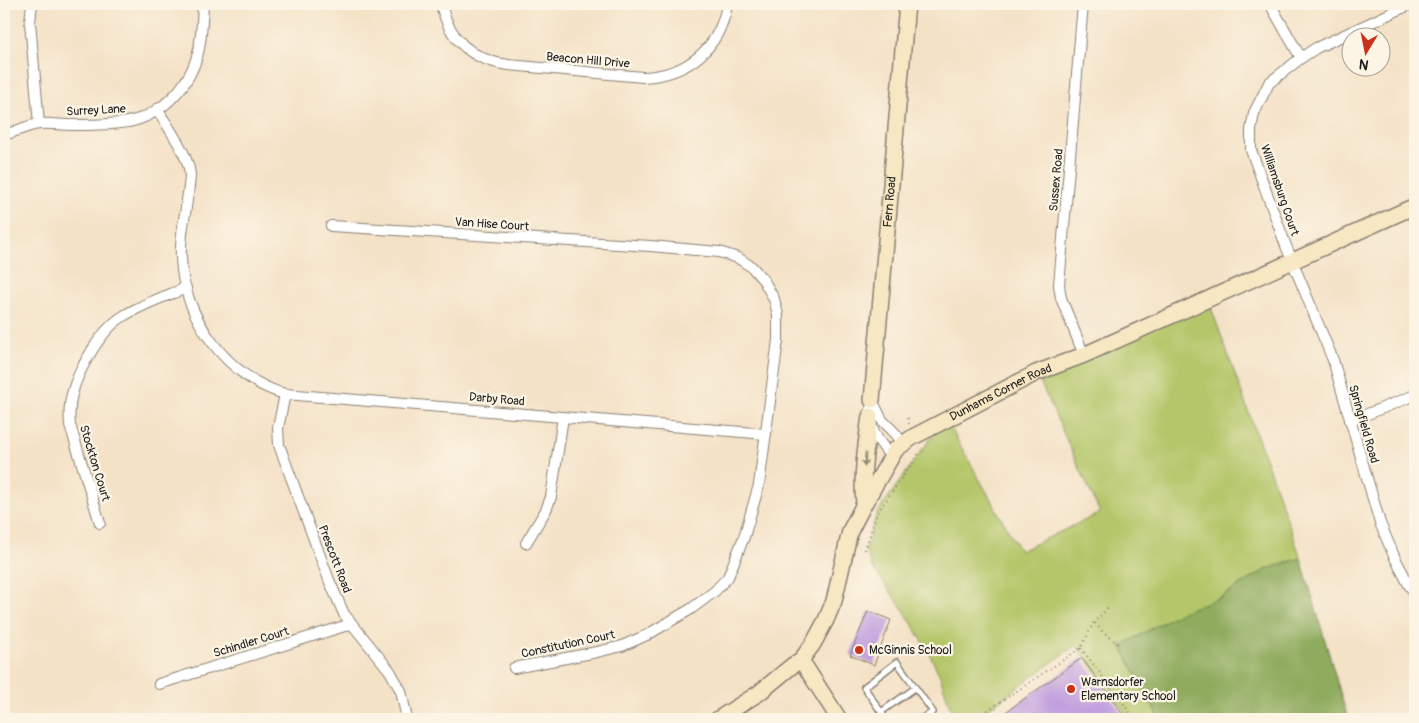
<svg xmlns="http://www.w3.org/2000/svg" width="1419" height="723" viewBox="0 0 1419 723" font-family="Pangolin,sans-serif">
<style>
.green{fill:#b4c669;stroke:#687142}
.forest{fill:#8fab5d;stroke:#56643c}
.building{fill:#bb96de}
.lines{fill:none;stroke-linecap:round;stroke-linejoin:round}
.lane-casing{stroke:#887f72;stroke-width:8}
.street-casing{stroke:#887f72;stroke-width:12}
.secondary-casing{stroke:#887f72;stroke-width:18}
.path{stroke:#887f72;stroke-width:2;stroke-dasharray:1 4;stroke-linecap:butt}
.lane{stroke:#fff;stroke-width:5}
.street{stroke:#fff;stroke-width:10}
.secondary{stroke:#f7e8c3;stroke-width:15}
.oneway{fill:#948c78}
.poi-dot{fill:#c8321e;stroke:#fcf5e5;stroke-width:2}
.labels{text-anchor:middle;stroke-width:4.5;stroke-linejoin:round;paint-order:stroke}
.street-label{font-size:12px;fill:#1c1c1c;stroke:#fcf5e5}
.poi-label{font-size:12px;fill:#1c1c1c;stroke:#fcf5e5;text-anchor:start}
</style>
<rect width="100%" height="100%" fill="#fcf5e5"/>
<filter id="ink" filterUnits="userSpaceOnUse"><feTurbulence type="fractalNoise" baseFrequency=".02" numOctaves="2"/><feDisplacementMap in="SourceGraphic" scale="10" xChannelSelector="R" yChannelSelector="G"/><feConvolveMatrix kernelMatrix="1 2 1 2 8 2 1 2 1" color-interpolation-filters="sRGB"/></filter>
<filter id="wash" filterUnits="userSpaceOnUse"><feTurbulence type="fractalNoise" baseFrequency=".0096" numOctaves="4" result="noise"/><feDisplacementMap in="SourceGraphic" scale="20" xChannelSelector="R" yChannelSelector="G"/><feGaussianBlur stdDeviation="1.12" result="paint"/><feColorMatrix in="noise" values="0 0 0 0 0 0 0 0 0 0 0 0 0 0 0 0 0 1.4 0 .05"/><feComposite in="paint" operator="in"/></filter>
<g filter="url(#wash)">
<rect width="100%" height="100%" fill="#f4e2c7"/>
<polygon class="green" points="1208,299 1301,558 1267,569 1223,596 1177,614 1121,646 1160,719 1130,719 1076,645 974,719 954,719 940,676 926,647 905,612 873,568 865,550 877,513 930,439 946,420 1020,551 1100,513 1036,373"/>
<polygon class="forest" points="1301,558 1348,719 1160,719 1121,646 1177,614 1223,596 1267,569"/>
<g id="blocks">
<g class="building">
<polygon points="868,611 891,620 874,665 850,655"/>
<polygon points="1082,658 1126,719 996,719"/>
</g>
</g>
</g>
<g filter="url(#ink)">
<use href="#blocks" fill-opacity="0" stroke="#887f72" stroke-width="1"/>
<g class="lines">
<defs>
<g id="lane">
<polyline points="881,712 915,688"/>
<polyline points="886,719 864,687 897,662 933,712 921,719"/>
</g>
<g id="street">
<polyline points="32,4 30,22 39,124"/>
<path d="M441,4C449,40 472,60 508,65L643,77C688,75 720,48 727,4"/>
<polyline points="1083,4 1059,285 1061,298 1084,355"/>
<polyline points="1270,4 1301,58"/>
<polyline points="1411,4 1316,48 1301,58 1269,83 1254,113 1251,130 1251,150 1286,246 1333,360 1380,523 1394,556 1409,585 1415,593"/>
<path d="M157,109C168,127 188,154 190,174C190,185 187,197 186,208C183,224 180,241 181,257C182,316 228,379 285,394L766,434"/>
<path d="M4,135C15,132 28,125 40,124C50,123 61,125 71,125C87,125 104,125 120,123C158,120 189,88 198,53C202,37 202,20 203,4"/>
<polyline points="331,226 650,246 719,252 738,258 752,267 764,281 774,299 778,315 778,340 759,485 744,537 728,577 715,591 691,609 647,635 622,646 597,652 514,668"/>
<polyline points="285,394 278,428 279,445 329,580 344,614 390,671 401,691 407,719"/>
<path d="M872,400C868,430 874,435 891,457"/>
<polyline points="872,400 882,420 896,434 903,444"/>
<polyline points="1350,421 1415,395"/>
<path d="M100,523L70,425C69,414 69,405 72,394C78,370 101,330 122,317C142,304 164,297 186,288"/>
<polyline points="526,543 546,510 551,497 563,417"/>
<polyline points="159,684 351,624"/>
</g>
<g id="secondary">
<path id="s1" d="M872,400L907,4"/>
<path d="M864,504C861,475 866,445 870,416"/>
<polyline points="801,660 839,719"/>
<path id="s2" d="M718,719L759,693L793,665L801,660L813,644L826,620L834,601L850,531L864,504L896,449L913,437L1036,373L1084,355L1415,206"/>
</g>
</defs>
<use href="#lane" class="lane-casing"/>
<use href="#street" class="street-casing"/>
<use href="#secondary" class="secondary-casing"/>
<g class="path">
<polyline points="908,418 909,424"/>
<polyline points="865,550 877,513 918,455 917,450"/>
<polyline points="1095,623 1103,632 1121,646"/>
<polyline points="1081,648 1135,719"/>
<polyline points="975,719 1081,648 1094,622 1110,606"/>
</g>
<use href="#lane" class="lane"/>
<use href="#street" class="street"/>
<use href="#secondary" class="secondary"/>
</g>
<defs><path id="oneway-solid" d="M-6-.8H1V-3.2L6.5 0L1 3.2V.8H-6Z" transform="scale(1.25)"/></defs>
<use class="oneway" href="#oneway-solid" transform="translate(865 460) rotate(95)"/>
</g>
<g class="poi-dot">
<circle cx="859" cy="650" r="5"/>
<circle cx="1071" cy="689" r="5"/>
</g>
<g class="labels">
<g class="street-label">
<text transform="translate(588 60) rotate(5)" y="4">Beacon Hill Drive</text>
<text transform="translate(96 110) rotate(-3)" y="4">Surrey Lane</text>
<text transform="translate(1056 180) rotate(-85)" y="4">Sussex Road</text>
<text transform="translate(1280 190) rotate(71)" y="4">Williamsburg Court</text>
<text dy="4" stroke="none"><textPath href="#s1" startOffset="199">Fern Road</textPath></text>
<text transform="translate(492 224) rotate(4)" y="4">Van Hise Court</text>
<text dy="4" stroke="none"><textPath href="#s2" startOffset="455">Dunhams Corner Road</textPath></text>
<text transform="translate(497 399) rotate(5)" y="4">Darby Road</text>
<text transform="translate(1364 424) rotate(74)" y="4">Springfield Road</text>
<text transform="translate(95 463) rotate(73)" y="4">Stockton Court</text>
<text transform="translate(335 559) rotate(69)" y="4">Prescott Road</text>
<text transform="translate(251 642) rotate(-17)" y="4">Schindler Court</text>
<text transform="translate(568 644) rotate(-12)" y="4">Constitution Court</text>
</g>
<g class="poi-label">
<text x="869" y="654">McGinnis School</text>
<text x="1081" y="686">Warnsdorfer<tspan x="1081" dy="14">Elementary School</tspan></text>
</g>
</g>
<rect width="1419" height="723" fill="none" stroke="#fcf5e5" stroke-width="20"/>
<g transform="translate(1366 52) rotate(190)"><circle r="24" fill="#fcf5e5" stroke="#a29e95"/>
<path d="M0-4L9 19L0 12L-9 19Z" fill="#c8321e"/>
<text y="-8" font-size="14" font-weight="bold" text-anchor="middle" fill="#1c1c1c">N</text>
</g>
</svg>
